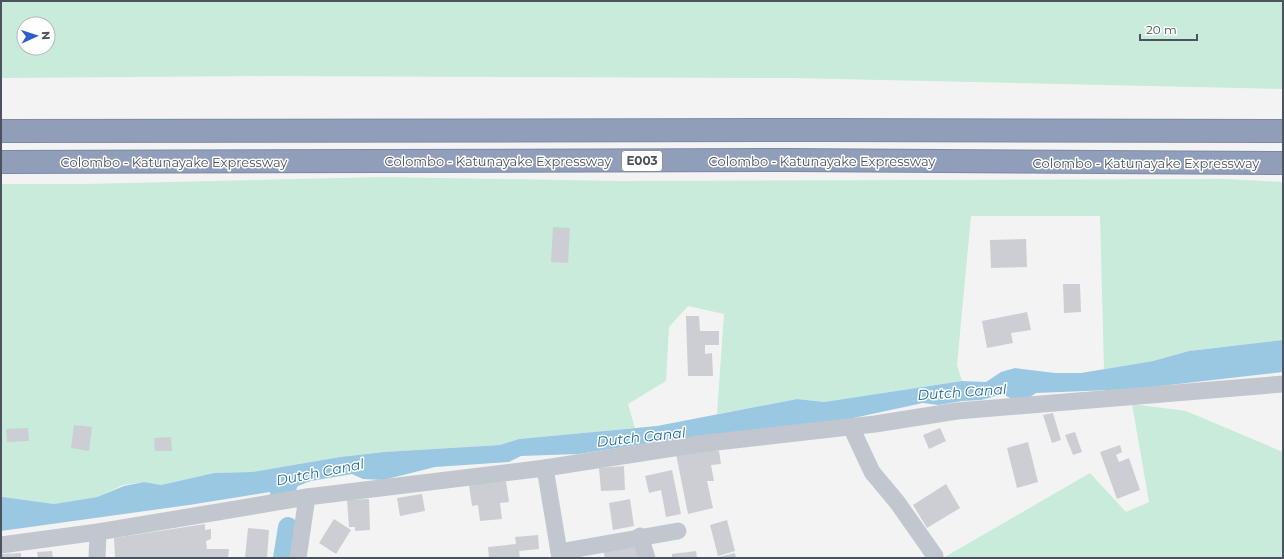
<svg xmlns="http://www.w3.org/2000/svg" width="1284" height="559" viewBox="0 0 1284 559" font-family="Montserrat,sans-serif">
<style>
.green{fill:#c8ebdb;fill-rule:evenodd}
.water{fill:#9ac8e3}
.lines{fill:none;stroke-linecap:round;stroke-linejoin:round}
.canal{stroke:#9ac8e3;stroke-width:20}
.building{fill:#cdced4}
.motorway-casing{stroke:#7c89a6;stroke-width:24}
.minor{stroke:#c2c7cf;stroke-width:17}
.motorway{stroke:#919eba;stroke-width:22}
.labels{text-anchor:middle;stroke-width:3;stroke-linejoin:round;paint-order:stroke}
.shield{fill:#fff;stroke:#82878e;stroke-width:1}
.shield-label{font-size:12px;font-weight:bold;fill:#4c535e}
.street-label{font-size:13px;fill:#4c535e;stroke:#fff}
.water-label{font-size:14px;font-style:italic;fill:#1e6e9e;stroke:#fff}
</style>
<rect width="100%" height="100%" fill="#f4f3f3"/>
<g class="green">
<path d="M1,1H1283V89L792,78L271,76L1,78ZM24,24H48V48H24Z"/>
<polygon points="384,177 619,181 1227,179 1283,182 1283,340 1189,351 1153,361 1104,369 1100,216 971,216 957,365 962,381 824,402 797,399 717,414 724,314 688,306 669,327 666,381 628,404 635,428 519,439 500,445 384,452 340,457 252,472 214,473 161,485 144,482 123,485 97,497 54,504 1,498 1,184 84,184"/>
<polygon points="1132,404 1186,411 1283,452 1283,558 943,558 1090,473 1126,512 1149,502"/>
</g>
<polygon class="water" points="1283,340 1283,372 1134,389 1036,393 1027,399 1017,402 1003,394 981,400 962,401 938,405 923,403 844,420 671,440 578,454 521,456 509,462 435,467 383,480 363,479 352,474 311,481 298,486 290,502 271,503 270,492 189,505 1,531 2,497 54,504 97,497 124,486 144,482 161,485 214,473 252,472 340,457 384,452 500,445 519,439 657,426 797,399 824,402 962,381 986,382 1001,372 1015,368 1055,373 1081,373 1153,361 1189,351"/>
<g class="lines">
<polyline class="canal" points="283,558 288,527"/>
</g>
<g class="building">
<polygon points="553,227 570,228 568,263 551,262"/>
<polygon points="1026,239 1027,267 991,268 990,240"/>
<polygon points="1063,284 1080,284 1081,312 1064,313"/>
<polygon points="1027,312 1031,330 1011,333 1013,343 987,348 982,321"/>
<polygon points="686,316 699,316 700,331 719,331 719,345 705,345 705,354 712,353 713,376 688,376"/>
<polygon points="1053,413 1061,440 1052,443 1043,415"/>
<polygon points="74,425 92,427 89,451 71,448"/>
<polygon points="28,428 29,441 7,442 6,429"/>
<polygon points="940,428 946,441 929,449 923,435"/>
<polygon points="1075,432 1082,452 1073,455 1065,435"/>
<polygon points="171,437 172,451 155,451 154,438"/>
<polygon points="1028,442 1038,482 1017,488 1007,448"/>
<polygon points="1120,445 1122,452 1116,455 1119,462 1129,458 1140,490 1117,499 1100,452"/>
<polygon points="709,449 719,451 721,464 711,465 714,481 707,481 713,508 688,514 676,454"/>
<polygon points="624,466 625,490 601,491 599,468"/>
<polygon points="672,470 681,514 666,517 661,490 649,493 645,476"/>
<polygon points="506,481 509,502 500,503 502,519 480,521 478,505 472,506 469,485"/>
<polygon points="946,484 960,508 927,528 913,505"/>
<polygon points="422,494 425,511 400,516 397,498"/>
<polygon points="369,499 370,530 355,531 355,527 349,527 347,500"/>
<polygon points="630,499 634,526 613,530 609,503"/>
<polygon points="334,519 351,530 336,554 319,543"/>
<polygon points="727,520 735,551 718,556 710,525"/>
<polygon points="205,524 205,530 211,529 211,539 206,541 207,549 229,549 228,558 115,558 114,538"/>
<polygon points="248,528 269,530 267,558 245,558"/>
<polygon points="538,535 539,549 519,551 520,558 489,558 488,547 516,544 515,537"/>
<polygon points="639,541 643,558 605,558 603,549"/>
<polygon points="52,551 53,558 38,558 37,552"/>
<polygon points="696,551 697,558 672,558 672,554"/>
<polygon points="21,553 21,558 1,558 1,554"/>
<polygon points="735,553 736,558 719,558 719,557"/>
</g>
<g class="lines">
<defs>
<g id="motorway">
<polyline points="1,131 827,130 1283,131"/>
<polyline points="1,162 789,160 1283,163"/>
</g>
</defs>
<use href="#motorway" class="motorway-casing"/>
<g class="minor">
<polyline points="851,427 872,472 897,502 935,556"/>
<polyline points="545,468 560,558"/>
<polyline points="640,536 647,558"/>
<polyline points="1,545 98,532 307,497 545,468 699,444 875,424 957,411 1283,384"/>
<polyline points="559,552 678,531"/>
<polyline points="97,558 98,532"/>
<polyline points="298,558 307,497"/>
</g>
<use href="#motorway" class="motorway"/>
</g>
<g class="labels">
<rect class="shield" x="622" y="151" width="40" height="20" rx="3"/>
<g class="shield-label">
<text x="642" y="165">E003</text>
</g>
<g class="street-label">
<text x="498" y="166">Colombo - Katunayake Expressway</text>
<text x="822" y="166">Colombo - Katunayake Expressway</text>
<text x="174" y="167">Colombo - Katunayake Expressway</text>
<text x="1146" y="168">Colombo - Katunayake Expressway</text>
</g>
<g class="water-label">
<text transform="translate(962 392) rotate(-4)" y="5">Dutch Canal</text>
<text transform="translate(641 437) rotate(-6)" y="5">Dutch Canal</text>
<text transform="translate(320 472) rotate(-11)" y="5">Dutch Canal</text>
</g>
</g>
<rect width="1284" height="559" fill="none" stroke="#4c535e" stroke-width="4"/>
<g transform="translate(36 36) rotate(87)"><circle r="19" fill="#ffffff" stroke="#b7babf"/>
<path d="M0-3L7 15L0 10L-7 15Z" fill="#315cd0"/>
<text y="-6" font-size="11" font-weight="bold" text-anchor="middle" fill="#4c535e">N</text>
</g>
<path d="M1140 34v6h57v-6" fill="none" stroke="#4c535e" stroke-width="2"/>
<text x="1146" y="34" font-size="12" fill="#4c535e" stroke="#ffffff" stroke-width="3" paint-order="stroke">20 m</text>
</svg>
